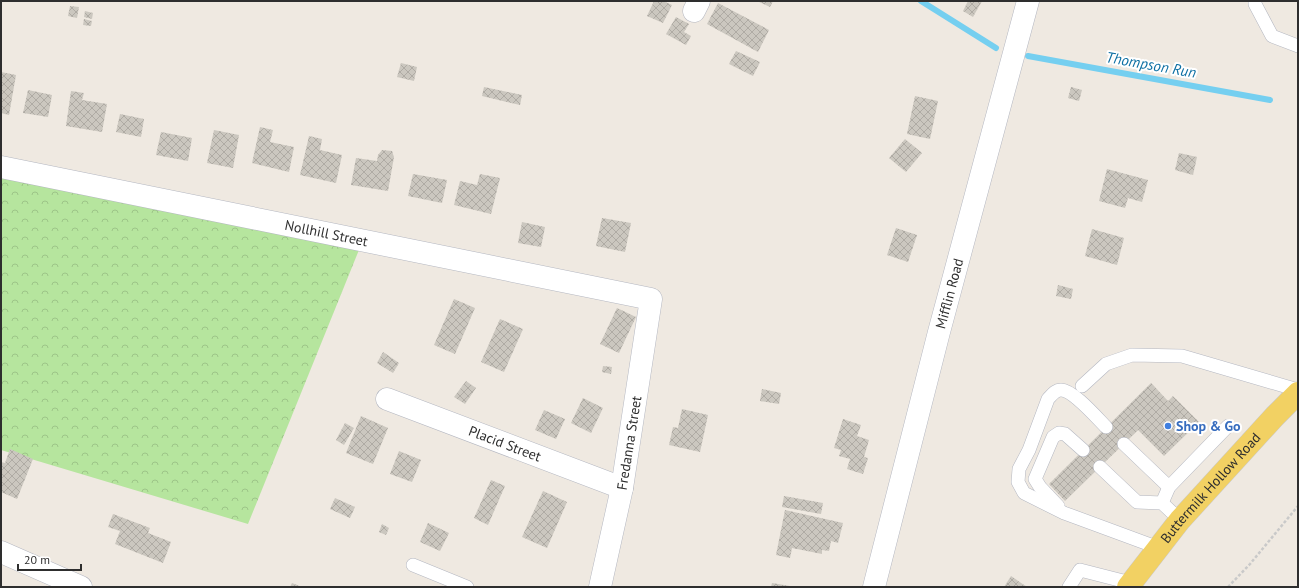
<svg xmlns="http://www.w3.org/2000/svg" width="1299" height="588" viewBox="0 0 1299 588" font-family="'PT Sans',sans-serif">
<style>
.forest{fill:url(#forest-crowns)}
.lines{fill:none;stroke-linecap:round;stroke-linejoin:round}
.stream{stroke:#75cff0;stroke-width:6}
.building{fill:url(#building-cross-hatch)}
.service-casing{stroke:#b4b7c1;stroke-width:14}
.minor-casing{stroke:#b4b7c1;stroke-width:23}
.tertiary-casing{stroke:#b4b7c1;stroke-width:23}
.primary-casing{stroke:#c9c9c9;stroke-width:23}
.path{stroke:#c9c9c9;stroke-width:2.5;stroke-dasharray:3 2;stroke-linecap:butt}
.service{stroke:#fff;stroke-width:13}
.minor{stroke:#fff;stroke-width:22}
.tertiary{stroke:#fff;stroke-width:22}
.primary{stroke:#f2d163;stroke-width:22}
.shop-dot{fill:#3f7fe0;stroke:#fff;stroke-width:1.5}
.labels{text-anchor:middle;stroke-width:4;stroke-linejoin:round;paint-order:stroke}
.street-label{font-size:14px;fill:#2e2e2e;stroke:#fff}
.shop-label{font-size:14px;font-weight:bold;fill:#366cbe;stroke:#fff;text-anchor:start}
.water-label{font-size:15px;font-style:italic;fill:#0d6fa3;stroke:#fff}
</style>
<defs>
<pattern id="forest-crowns" width="20" height="18" patternUnits="userSpaceOnUse"><rect width="20" height="18" fill="#b6e59e"/><path d="M2 6a3 3 0 1 1 6 0M12 15a3 3 0 1 1 6 0" fill="none" stroke="#9dc588"/></pattern>
<pattern id="building-cross-hatch" width="8" height="8" patternUnits="userSpaceOnUse"><rect width="8" height="8" fill="#cbc7bf"/><path d="M0 0l8 8M0 8l8-8" fill="none" stroke="#afaba4"/></pattern>
</defs>
<rect width="100%" height="100%" fill="#efe9e1"/>
<polygon class="forest" points="1,174 363,240 248,524 1,450"/>
<g class="lines">
<g class="stream">
<polyline points="921,1 996,48"/>
<polyline points="1028,56 1270,100"/>
</g>
</g>
<g class="building">
<polygon points="654,1 663,1 672,5 663,23 647,16"/>
<polygon points="757,1 773,1 770,7"/>
<polygon points="968,1 982,1 973,17 963,11"/>
<polygon points="718,3 769,30 758,52 707,24"/>
<polygon points="70,6 79,7 77,18 68,16"/>
<polygon points="85,11 93,13 92,19 84,17"/>
<polygon points="676,17 689,24 684,32 691,36 686,45 666,34"/>
<polygon points="84,19 92,21 91,26 83,25"/>
<polygon points="736,51 760,62 753,76 729,64"/>
<polygon points="401,63 417,67 414,81 397,77"/>
<polygon points="1,72 16,75 9,115 1,113"/>
<polygon points="484,87 522,95 520,105 482,96"/>
<polygon points="1071,87 1082,90 1079,101 1068,98"/>
<polygon points="28,90 52,95 48,117 23,113"/>
<polygon points="71,91 84,93 82,100 107,104 102,132 66,126"/>
<polygon points="915,96 938,101 930,139 907,134"/>
<polygon points="120,114 144,119 141,137 116,132"/>
<polygon points="260,127 273,130 270,142 294,147 289,172 252,163"/>
<polygon points="214,130 239,135 233,168 207,163"/>
<polygon points="161,132 192,138 188,161 156,155"/>
<polygon points="309,136 322,139 320,150 342,155 336,183 300,175"/>
<polygon points="905,139 922,153 906,172 889,158"/>
<polygon points="382,150 392,151 394,157 388,191 351,185 356,158 377,161 378,155"/>
<polygon points="1179,153 1197,157 1193,175 1175,170"/>
<polygon points="1107,169 1148,180 1142,202 1128,198 1125,208 1099,201"/>
<polygon points="413,174 447,180 442,203 408,196"/>
<polygon points="480,174 500,178 491,214 454,205 460,181 477,185"/>
<polygon points="602,218 631,223 625,252 596,246"/>
<polygon points="522,222 545,227 541,247 518,243"/>
<polygon points="896,228 917,235 908,262 887,255"/>
<polygon points="1092,229 1124,238 1117,265 1085,256"/>
<polygon points="1058,285 1073,289 1071,299 1056,296"/>
<polygon points="454,299 475,308 455,354 434,345"/>
<polygon points="617,308 636,317 619,353 600,344"/>
<polygon points="500,319 523,329 504,372 481,362"/>
<polygon points="383,352 399,363 393,373 377,363"/>
<polygon points="603,366 612,367 611,374 602,372"/>
<polygon points="466,381 476,388 465,404 454,397"/>
<polygon points="1151,383 1168,401 1173,396 1199,422 1164,456 1138,430 1065,501 1049,484"/>
<polygon points="762,389 781,393 779,404 760,401"/>
<polygon points="583,398 603,408 591,433 571,423"/>
<polygon points="682,409 708,415 700,452 669,445 673,427 678,428"/>
<polygon points="544,410 565,419 556,439 535,430"/>
<polygon points="361,416 388,428 373,464 346,453"/>
<polygon points="843,419 861,425 857,436 869,440 864,457 868,458 863,474 847,469 850,459 839,456 841,450 834,448"/>
<polygon points="345,423 354,428 344,445 336,440"/>
<polygon points="10,449 33,459 17,499 1,492 1,462 5,463"/>
<polygon points="399,451 421,460 412,482 390,474"/>
<polygon points="491,480 505,486 488,525 474,518"/>
<polygon points="543,491 567,502 547,548 522,537"/>
<polygon points="784,496 823,503 821,514 782,507"/>
<polygon points="335,498 355,507 350,518 330,509"/>
<polygon points="785,510 843,523 838,543 831,541 829,551 822,550 822,554 792,548 790,558 776,555"/>
<polygon points="113,514 150,528 148,533 171,542 163,563 115,544 120,531 108,527"/>
<polygon points="428,523 449,533 440,551 420,542"/>
<polygon points="382,524 389,528 386,535 379,532"/>
<polygon points="1011,576 1027,587 1004,587"/>
<polygon points="292,583 302,587 290,587"/>
<polygon points="772,583 790,586 790,587 771,587"/>
</g>
<g class="lines">
<defs>
<g id="service">
<polyline points="1255,1 1255,4 1272,36 1298,46"/>
<polyline points="1082,386 1106,364 1132,355 1182,356 1298,390"/>
<path d="M1106,427C1097,418 1073,390 1061,390C1055,390 1052,395 1048,399L1029,450L1019,469L1018,482L1024,493L1064,513L1159,548"/>
<polyline points="1124,444 1169,487"/>
<polyline points="1100,467 1137,502 1162,503 1180,520"/>
<polyline points="1162,503 1169,487 1228,426"/>
<polyline points="1058,506 1040,487 1035,479 1053,437 1059,433 1065,434 1083,450"/>
<polyline points="413,565 467,587"/>
<polyline points="1069,587 1080,570 1131,583"/>
</g>
<g id="minor">
<polyline points="694,11 699,1"/>
<path id="s1" d="M1,167L651,299L622,488L600,587"/>
<path id="s2" d="M387,399L622,488"/>
<polyline points="1,552 81,587"/>
</g>
<g id="tertiary">
<path id="s3" d="M874,587L939,332L1028,1"/>
</g>
<g id="primary">
<path id="s4" d="M1128,587L1180,520L1275,416L1298,393"/>
</g>
</defs>
<use href="#service" class="service-casing"/>
<use href="#minor" class="minor-casing"/>
<use href="#tertiary" class="tertiary-casing"/>
<use href="#primary" class="primary-casing"/>
<polyline class="path" points="1228,587 1250,564 1298,506"/>
<use href="#service" class="service"/>
<use href="#minor" class="minor"/>
<use href="#tertiary" class="tertiary"/>
<use href="#primary" class="primary"/>
</g>
<circle class="shop-dot" cx="1168" cy="426" r="4"/>
<g class="labels">
<g class="street-label">
<text dy="5" stroke="none"><textPath href="#s1" startOffset="332">Nollhill Street</textPath></text>
<text dy="5" stroke="none"><textPath href="#s3" startOffset="303">Mifflin Road</textPath></text>
<text dy="5" stroke="none"><textPath href="#s2" startOffset="126">Placid Street</textPath></text>
<text transform="translate(629 443) rotate(-81)" y="5">Fredanna Street</text>
<text dy="5" stroke="none"><textPath href="#s4" startOffset="129">Buttermilk Hollow Road</textPath></text>
</g>
<g class="shop-label">
<text x="1176" y="431">Shop &amp; Go</text>
</g>
<g class="water-label">
<text transform="translate(1151 65) rotate(10)" y="5">Thompson Run</text>
</g>
</g>
<rect width="1299" height="588" fill="none" stroke="#2e2e2e" stroke-width="4"/>
<path d="M18 564v6h63v-6" fill="none" stroke="#2e2e2e" stroke-width="2"/>
<text x="24" y="564" font-size="12" fill="#2e2e2e" stroke="#ffffff" stroke-width="3" paint-order="stroke">20 m</text>
</svg>
